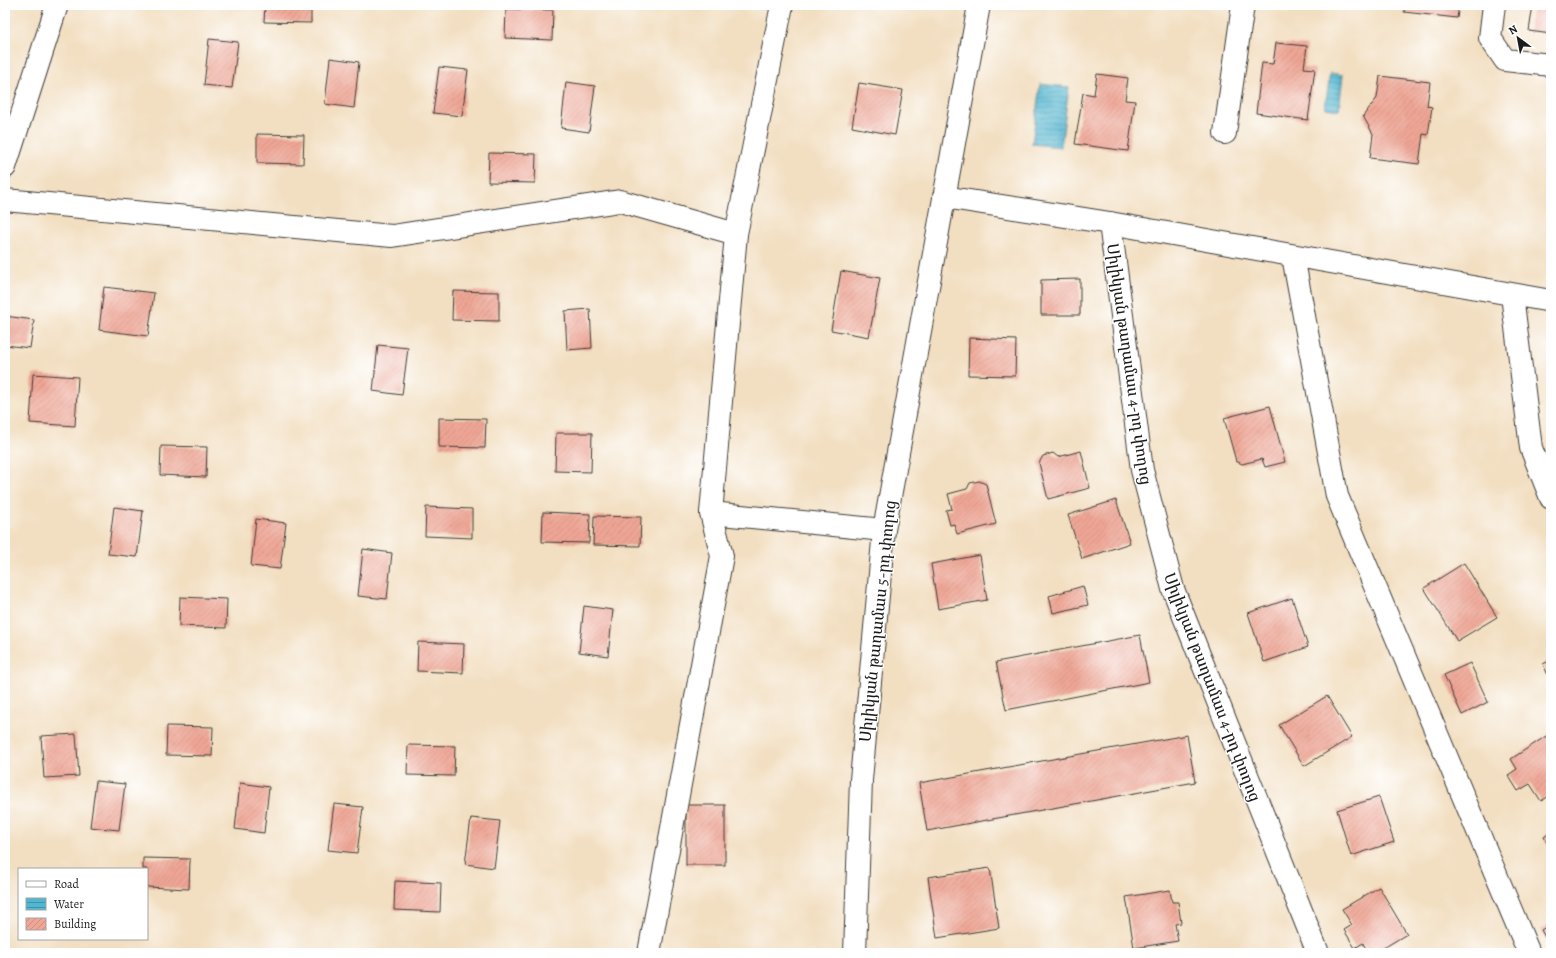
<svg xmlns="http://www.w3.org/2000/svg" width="1556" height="958" viewBox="0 0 1556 958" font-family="Alegreya,'Noto Serif Armenian',serif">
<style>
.water{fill:url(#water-rules);stroke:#366976}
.building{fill:url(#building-hatch)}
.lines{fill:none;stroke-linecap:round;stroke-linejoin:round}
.minor-casing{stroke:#3c3935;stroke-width:24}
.minor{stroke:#fff;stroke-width:22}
.labels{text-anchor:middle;stroke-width:3;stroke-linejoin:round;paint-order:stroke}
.street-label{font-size:16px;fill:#1c1c1c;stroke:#fff}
</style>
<defs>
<pattern id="water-rules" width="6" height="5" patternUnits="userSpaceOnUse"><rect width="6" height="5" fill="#51b6d0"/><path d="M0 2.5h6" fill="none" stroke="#4293a8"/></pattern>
<pattern id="building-hatch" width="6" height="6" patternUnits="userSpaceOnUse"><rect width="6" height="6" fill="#efa695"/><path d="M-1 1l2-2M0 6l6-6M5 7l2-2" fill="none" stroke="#cc8e80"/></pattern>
</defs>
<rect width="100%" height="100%" fill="#fff"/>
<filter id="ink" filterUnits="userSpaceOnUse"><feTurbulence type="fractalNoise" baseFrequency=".025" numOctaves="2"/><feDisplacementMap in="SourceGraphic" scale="8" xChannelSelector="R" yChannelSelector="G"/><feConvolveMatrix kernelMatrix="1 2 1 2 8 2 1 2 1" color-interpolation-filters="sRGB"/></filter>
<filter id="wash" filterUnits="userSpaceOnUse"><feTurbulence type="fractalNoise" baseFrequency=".012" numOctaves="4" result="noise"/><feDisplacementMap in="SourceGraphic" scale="16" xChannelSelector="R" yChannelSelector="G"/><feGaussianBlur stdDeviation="0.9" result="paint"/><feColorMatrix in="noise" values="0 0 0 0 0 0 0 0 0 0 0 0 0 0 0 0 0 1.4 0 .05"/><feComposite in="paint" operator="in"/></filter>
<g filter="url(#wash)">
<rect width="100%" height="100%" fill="#f2dec0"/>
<g class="water">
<polygon points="1330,73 1343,75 1339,110 1325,108"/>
<polygon points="1040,84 1069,87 1061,147 1032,144"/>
</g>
<g id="blocks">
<g class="building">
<polygon points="265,5 311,5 311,23 264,22"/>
<polygon points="1405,5 1459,5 1457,18 1404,12"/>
<polygon points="1533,5 1551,5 1551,34 1529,31"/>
<polygon points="506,9 553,10 552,40 505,38"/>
<polygon points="209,39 238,42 232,88 204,85"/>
<polygon points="1276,43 1307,46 1304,68 1315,69 1308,120 1256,113 1262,63 1273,64"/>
<polygon points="330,58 359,62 354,108 325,104"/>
<polygon points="439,67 468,70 462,116 433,113"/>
<polygon points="1097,74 1128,78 1125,100 1135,101 1128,151 1075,144 1083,93 1094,95"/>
<polygon points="1380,76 1430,82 1427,106 1432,107 1428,135 1423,134 1419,164 1370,158 1373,134 1363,116 1377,98"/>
<polygon points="566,82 595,86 589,132 561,128"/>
<polygon points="859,83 903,90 895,135 852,127"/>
<polygon points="257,134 304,135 303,164 257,163"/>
<polygon points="489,153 536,154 535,183 488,182"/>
<polygon points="841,271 880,278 869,337 831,330"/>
<polygon points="1080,279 1080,315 1041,315 1041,280"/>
<polygon points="104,287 154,293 148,336 99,330"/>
<polygon points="453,291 499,292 499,321 452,320"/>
<polygon points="590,309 592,348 567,350 565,311"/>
<polygon points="5,316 34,320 30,348 5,345"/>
<polygon points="969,338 1016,340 1015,376 968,375"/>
<polygon points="378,345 408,348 402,395 373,391"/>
<polygon points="33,374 78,377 75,426 30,423"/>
<polygon points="1270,406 1285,462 1265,467 1262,459 1242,464 1236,461 1224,418"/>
<polygon points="439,418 486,419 485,448 439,447"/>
<polygon points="556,433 592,433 591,472 555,471"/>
<polygon points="161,446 207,447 206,477 160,475"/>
<polygon points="1081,451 1090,488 1048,499 1039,463 1043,456 1053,453 1058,457"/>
<polygon points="979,481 986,484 996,524 957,534 954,524 950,525 946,510 952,509 948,494 967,489 970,483"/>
<polygon points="1116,500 1130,543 1082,559 1068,515"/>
<polygon points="114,507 143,511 137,557 108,554"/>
<polygon points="426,507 472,509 472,538 425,536"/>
<polygon points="543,512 590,514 589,543 542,542"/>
<polygon points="594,516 641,517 640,546 593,545"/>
<polygon points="256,519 286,523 280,569 251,566"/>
<polygon points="363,549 392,553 387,599 358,596"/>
<polygon points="980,555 987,600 938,609 931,564"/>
<polygon points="1464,563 1497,617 1457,641 1424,588"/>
<polygon points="1083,586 1088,605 1053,613 1049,596"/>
<polygon points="180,597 227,599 226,628 179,626"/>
<polygon points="1292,598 1308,647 1264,662 1248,613"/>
<polygon points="584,606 613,610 608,656 579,652"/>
<polygon points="1140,635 1149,682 1006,710 996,662"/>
<polygon points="418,642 464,644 463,673 417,671"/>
<polygon points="1551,660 1551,682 1543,664"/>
<polygon points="1470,663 1488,702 1462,715 1444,675"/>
<polygon points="1327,696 1352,737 1304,766 1279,725"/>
<polygon points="167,726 213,727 212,756 166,755"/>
<polygon points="1551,733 1551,795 1541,801 1530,784 1518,791 1508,775 1517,769 1511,759"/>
<polygon points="76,734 79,776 44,778 41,736"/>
<polygon points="1187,735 1195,782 927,831 919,783"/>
<polygon points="408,745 455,746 454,776 407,775"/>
<polygon points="96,781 125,784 119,830 90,827"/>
<polygon points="240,783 269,787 264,833 235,829"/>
<polygon points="1379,797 1394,842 1351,856 1337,810"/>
<polygon points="334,804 363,807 357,853 328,850"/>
<rect x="686" y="805" width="39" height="60"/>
<polygon points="471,818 500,821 494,868 465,864"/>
<polygon points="1551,832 1551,850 1544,837"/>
<polygon points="143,858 190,859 189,889 147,887 147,869 143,869"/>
<polygon points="990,868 999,928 937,938 928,877"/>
<polygon points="395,881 441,883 440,912 394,910"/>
<polygon points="1379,887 1407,934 1375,953 1368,953 1363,943 1355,948 1344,930 1352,925 1342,909"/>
<polygon points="1170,890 1172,902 1178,902 1181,923 1175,924 1178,941 1134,948 1126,897"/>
<polygon points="1551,924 1551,948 1541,930"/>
<polygon points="1241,949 1242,953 1220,953 1220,952"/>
</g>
</g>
</g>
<g filter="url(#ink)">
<use href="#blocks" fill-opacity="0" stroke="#3c3935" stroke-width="1"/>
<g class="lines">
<defs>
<g id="minor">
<polyline points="782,5 736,234 711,513 884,530"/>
<polyline points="1494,5 1490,38 1505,60 1551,65"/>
<polyline points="1225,133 1243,5"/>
<polyline points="5,167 57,5"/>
<polyline points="944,197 1110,223 1551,301"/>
<polyline points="5,200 392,236 620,201 736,234"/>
<polyline points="1110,223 1142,470 1173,589 1318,953"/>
<polyline points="1293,256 1337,496 1529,953"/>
<polyline points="1512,295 1531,448 1551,498"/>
<polyline points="649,953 722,556 711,513"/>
<polyline points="855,953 861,780 884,530 979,5"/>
</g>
</defs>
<use href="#minor" class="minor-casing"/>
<use href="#minor" class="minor"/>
</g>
</g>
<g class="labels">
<g class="street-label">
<text transform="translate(1130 364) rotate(82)" y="6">Սիլիկյան թաղամաս 4-րդ փողոց</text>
<text transform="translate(877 621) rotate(-84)" y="6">Սիլիկյան թաղամաս 5-րդ փողոց</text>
<text transform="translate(1213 687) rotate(69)" y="6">Սիլիկյան թաղամաս 4-րդ փողոց</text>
</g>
</g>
<rect width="1556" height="958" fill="none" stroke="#fff" stroke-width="20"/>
<rect x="18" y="868" width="130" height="72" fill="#ffffff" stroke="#a4a4a4"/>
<rect x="26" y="881" width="20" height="6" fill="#ffffff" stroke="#a4a4a4"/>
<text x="54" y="888" font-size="12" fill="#1c1c1c">Road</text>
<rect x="26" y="898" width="20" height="12" fill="url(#water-rules)" stroke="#a4a4a4"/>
<text x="54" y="908" font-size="12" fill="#1c1c1c">Water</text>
<rect x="26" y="918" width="20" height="12" fill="url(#building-hatch)" stroke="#a4a4a4"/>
<text x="54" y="928" font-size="12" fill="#1c1c1c">Building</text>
<g transform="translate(1518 38) rotate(328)" stroke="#ffffff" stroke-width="3" paint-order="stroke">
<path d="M0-3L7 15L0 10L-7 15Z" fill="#1c1c1c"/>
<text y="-6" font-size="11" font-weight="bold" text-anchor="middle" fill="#1c1c1c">N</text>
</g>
</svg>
